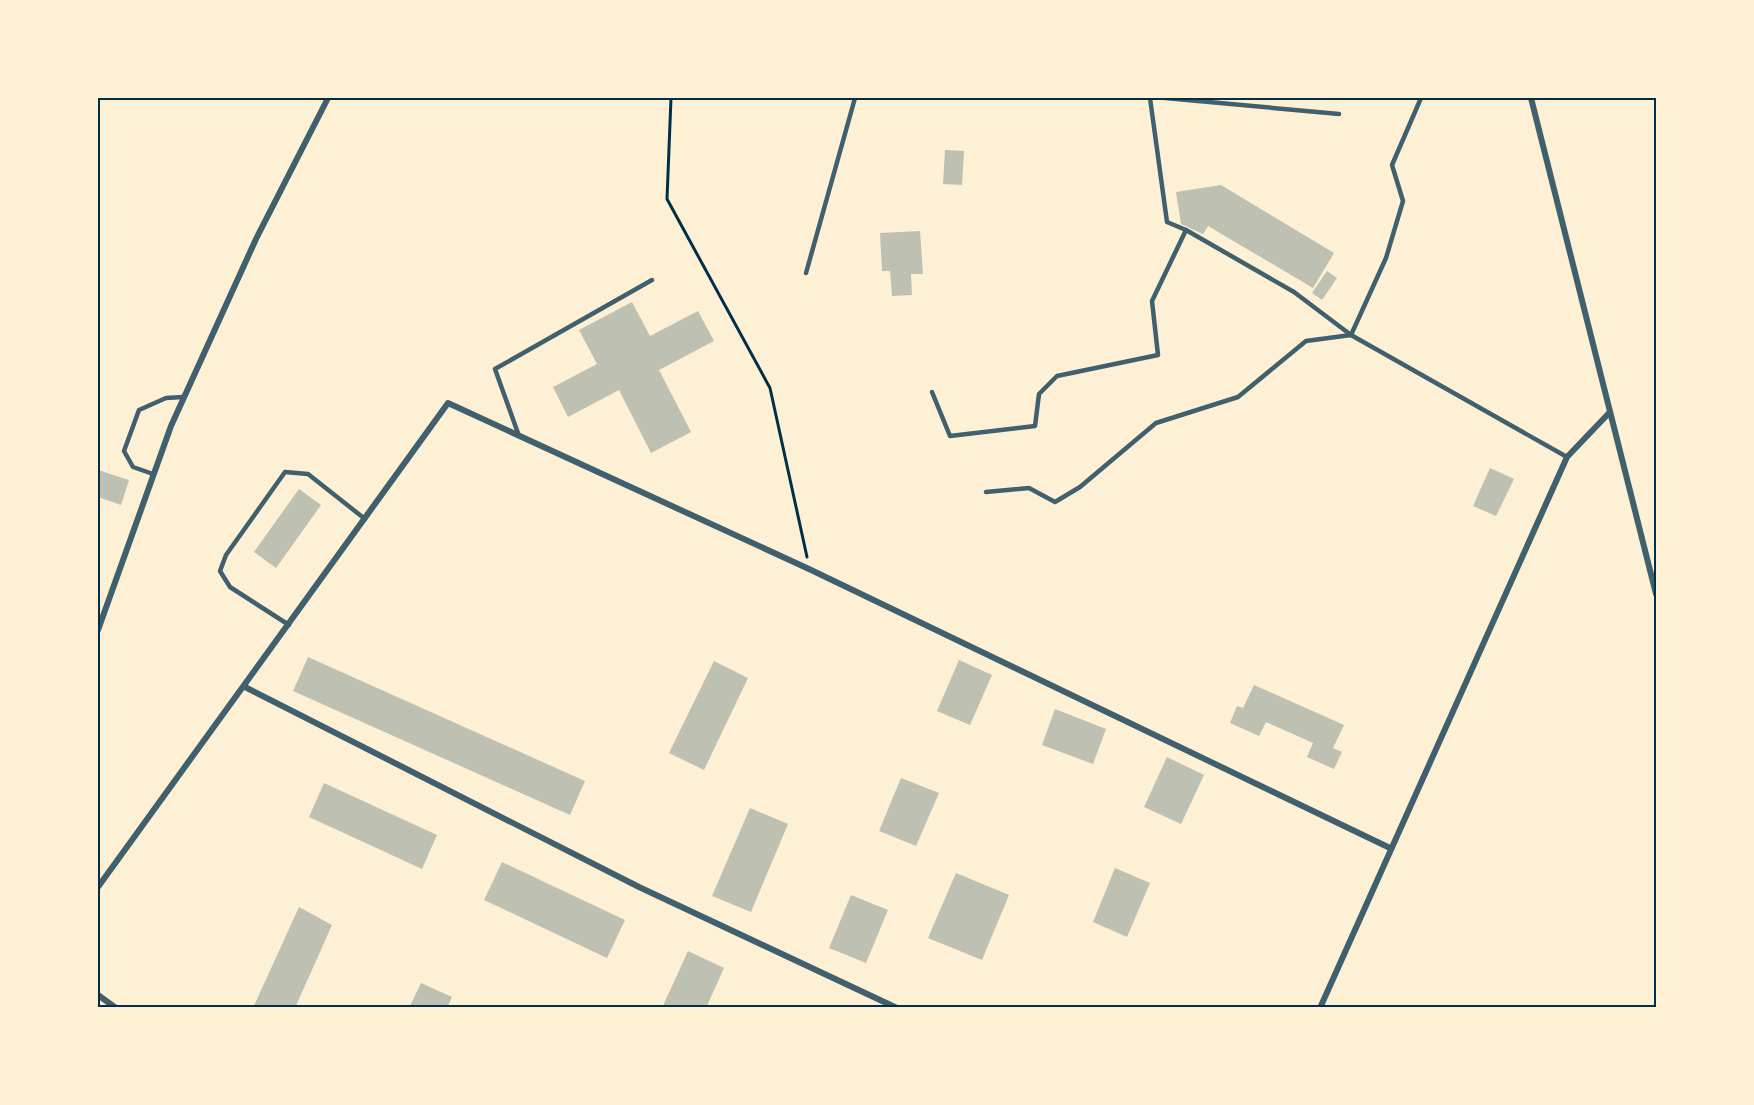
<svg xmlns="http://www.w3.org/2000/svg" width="1754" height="1105" viewBox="0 0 1754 1105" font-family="'Fira Sans',sans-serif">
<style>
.building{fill:#bec0b2}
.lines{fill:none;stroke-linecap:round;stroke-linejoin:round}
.path{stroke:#003049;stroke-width:3}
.service{stroke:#3f606c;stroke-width:4.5}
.minor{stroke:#3f606c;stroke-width:6}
.neatline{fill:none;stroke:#003049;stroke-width:2}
</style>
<rect width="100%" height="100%" fill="#fdf0d5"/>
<g class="building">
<polygon points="945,150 964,151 962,185 943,184"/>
<polygon points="1221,185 1334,253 1313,288 1208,226 1203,234 1181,224 1176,192"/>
<polygon points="920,231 923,274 911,274 912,295 892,296 890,271 882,271 880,233"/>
<polygon points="1327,271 1337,278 1322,300 1312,293"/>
<polygon points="632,302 650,336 698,311 714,341 659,370 691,432 651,453 619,390 568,417 553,387 597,364 579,330"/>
<polygon points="1490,468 1514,479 1496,516 1473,506"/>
<polygon points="98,470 129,480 121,505 98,497"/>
<polygon points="299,489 321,505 276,568 254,552"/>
<polygon points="308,657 585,781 570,815 293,691"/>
<polygon points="959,660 992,675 970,725 937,711"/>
<polygon points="714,661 748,678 704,770 669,753"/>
<polygon points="1254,685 1344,725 1333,748 1342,752 1334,769 1307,757 1313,743 1266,722 1259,736 1230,723 1237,706 1243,708"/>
<polygon points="1055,709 1106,729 1093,764 1042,745"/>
<polygon points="1167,757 1204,775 1181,824 1144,807"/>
<polygon points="901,778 939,793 916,846 879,831"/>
<polygon points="324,783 437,835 422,869 309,817"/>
<polygon points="750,808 788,824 751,912 712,896"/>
<polygon points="502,862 625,920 607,958 484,900"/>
<polygon points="1115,868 1150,883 1127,937 1093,922"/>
<polygon points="956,873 1009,895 982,960 928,938"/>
<polygon points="851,895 888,910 866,963 829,948"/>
<polygon points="299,907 332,925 295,1008 253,1008"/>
<polygon points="688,951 724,968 706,1008 662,1008"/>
<polygon points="421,983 452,997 447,1008 409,1008"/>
</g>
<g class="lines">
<polyline class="path" points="671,98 667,199 770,388 807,557"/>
<g class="service">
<polyline points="1150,98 1167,222 1186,230 1294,292 1351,335"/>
<polyline points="1165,98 1339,114"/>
<polyline points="1421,98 1392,165 1403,201 1386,258 1351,335 1567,457"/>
<polyline points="806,273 855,98"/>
<polyline points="932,392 950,436 1035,426 1039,394 1057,376 1158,355 1152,301 1186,230"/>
<polyline points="519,436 495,369 652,280"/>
<polyline points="153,474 133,467 124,451 139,410 166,398 183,397"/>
<polyline points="986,492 1029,488 1055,502 1080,487 1156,423 1238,397 1306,341 1351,335"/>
<polyline points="289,625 230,587 220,571 226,555 285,472 308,474 365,519"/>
</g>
<g class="minor">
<polyline points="1531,98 1656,594"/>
<polyline points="98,630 171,426 256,239 328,98"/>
<polyline points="245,687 639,887 897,1008"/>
<polyline points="98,887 448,403 809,569 1390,848"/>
<polyline points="98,995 116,1008"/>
<polyline points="1320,1008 1567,457 1610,412"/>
</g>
</g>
<rect width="1754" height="1105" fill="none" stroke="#fdf0d5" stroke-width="198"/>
<rect x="99" y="99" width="1556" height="907" class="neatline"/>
</svg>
